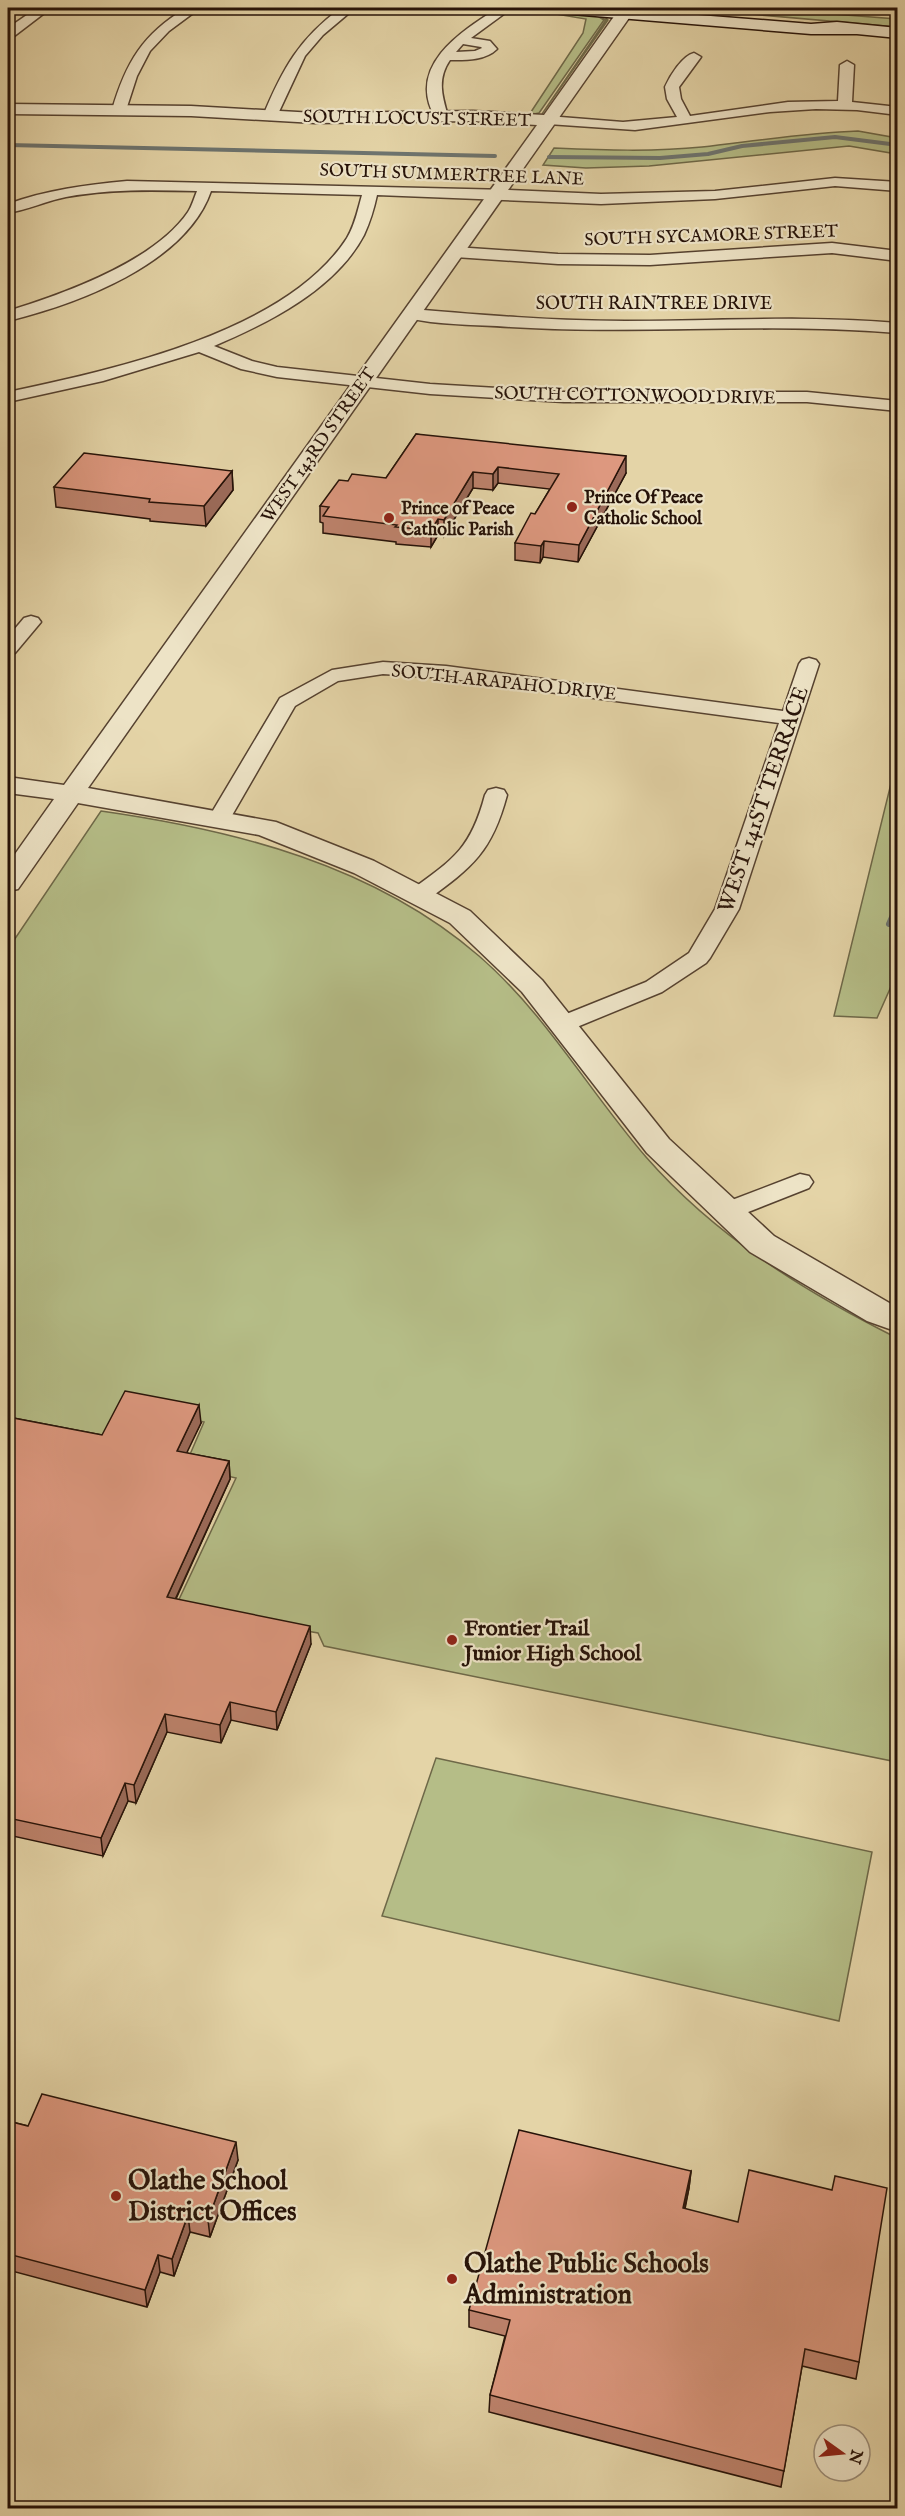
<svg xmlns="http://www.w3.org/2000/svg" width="905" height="2516" viewBox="0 0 905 2516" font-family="'IM FELL English',serif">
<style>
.green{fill:#b5bd87;stroke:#6e6848;stroke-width:1.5}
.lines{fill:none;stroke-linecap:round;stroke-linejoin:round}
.stream-far1{stroke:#6d746f;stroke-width:4}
.stream{stroke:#6d746f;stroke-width:6}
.minor-casing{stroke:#564230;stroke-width:3}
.tertiary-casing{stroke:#564230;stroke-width:3}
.secondary-casing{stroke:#261208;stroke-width:3}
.minor{fill:#ede3c6;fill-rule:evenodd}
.tertiary{fill:#ede3c6;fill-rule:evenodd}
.secondary{fill:#ede3c6;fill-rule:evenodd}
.wall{fill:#be836d;stroke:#261208;stroke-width:1.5}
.shaded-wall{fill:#9b6a59;stroke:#261208;stroke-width:1.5}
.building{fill:#dd987f;stroke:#261208;stroke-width:1.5}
.poi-dot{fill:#8f2418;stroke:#ede3c6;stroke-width:2}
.labels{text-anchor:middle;stroke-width:4.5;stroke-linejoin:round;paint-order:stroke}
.far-street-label{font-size:18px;fill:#261208;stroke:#ede3c6}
.far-poi-label{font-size:18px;font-weight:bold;fill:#261208;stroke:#ede3c6;text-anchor:start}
.street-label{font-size:22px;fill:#261208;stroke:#ede3c6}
.poi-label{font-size:22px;font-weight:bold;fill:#261208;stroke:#ede3c6;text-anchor:start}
.near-poi-label{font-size:27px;font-weight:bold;fill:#261208;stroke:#ede3c6;text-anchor:start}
</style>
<rect width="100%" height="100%" fill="#e4d4a7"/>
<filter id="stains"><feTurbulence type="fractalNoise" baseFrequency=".00333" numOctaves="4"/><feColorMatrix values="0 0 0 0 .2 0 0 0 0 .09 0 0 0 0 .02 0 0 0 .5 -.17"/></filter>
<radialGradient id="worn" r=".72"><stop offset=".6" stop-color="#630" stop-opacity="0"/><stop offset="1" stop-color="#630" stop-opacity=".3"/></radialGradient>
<g class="green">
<path d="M515,8C533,8 598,7 608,20L542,114L606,20L596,15L604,20L539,113L529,115L583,33L586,19L550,13L552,11Z"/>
<polygon points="681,8 755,8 897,19 897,27"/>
<path d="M858,131L897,138V154L849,146L649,166L586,168L543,165L554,148C603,150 653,152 702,147C754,141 805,133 858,131Z"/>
<polygon points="897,759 897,973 877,1018 834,1016"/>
<path d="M101,811C235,830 374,865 479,956C545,1013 589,1091 646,1157C715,1236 805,1292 897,1338V1762L324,1646L318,1633L175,1608L236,1478L185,1466L204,1422L127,1405L103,1448L8,1428V949Z"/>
<polygon points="436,1758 872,1852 839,2021 382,1916"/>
</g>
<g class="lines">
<g class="stream-far1">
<polyline points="8,145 495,156"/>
<polyline points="549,157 660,158 708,154 742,146 835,137 898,145"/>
</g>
<polyline class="stream" points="889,924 898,904"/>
<defs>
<g id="minor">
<polygon points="37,8 51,8 13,37 8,38 8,28"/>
<path d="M186,8H200L169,31L150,51L137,76L126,110L119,114L114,113L112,110C126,62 143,34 186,8Z"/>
<path d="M341,8H355L323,35L305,56L277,116L270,120L265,119L263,116C283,68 299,39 341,8Z"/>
<path d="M498,8H512L471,38L490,41L497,49C485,61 465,60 450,60C437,79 442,96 448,116L441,120L436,119C405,67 460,32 498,8ZM463,44L481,47L482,48L475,51L456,52Z"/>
<path d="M694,53L701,57L679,87L681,99L690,116L788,102L838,101L840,65L847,61L854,65L852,102L898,107V115L857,110L816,109L770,112L635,130L548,124L541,120L548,116L623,122L677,117L667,99L665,87C670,76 682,56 694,53Z"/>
<path d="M835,178L898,182V191L835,186L715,199L601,204L377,195C374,209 370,222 364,235C335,290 268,323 214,346L252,361L277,367L430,384L564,392H807L898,401V411L807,402H564L430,394L277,377L241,369L199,352L103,381L8,402V392C111,370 286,333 347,238C355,225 358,209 362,195L211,191C186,264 77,304 8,321V311C63,294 154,262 188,212C192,206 194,198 197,191C152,190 110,189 66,197C46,201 27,210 8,213V204C46,190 86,185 127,181L509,190L601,194L715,191Z"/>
<polygon points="832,243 898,251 898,261 832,253 650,265 558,264 455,257 447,252 455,247 558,254 650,255"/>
<path d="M411,309C482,315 553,321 625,321C716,321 807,315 898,323V333C769,322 639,335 510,327C476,324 438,326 405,317L403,314L405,311Z"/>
<polygon points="31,616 38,618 41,622 15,653 8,655 8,637 24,618"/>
<polygon points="809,658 816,660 819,664 739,909 710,958 706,963 662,992 572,1029 563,1031 554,1029 551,1024 554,1019 646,982 689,953 715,909 779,723 446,678 383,674 338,681 295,706 227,824 219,826 211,824 208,819 280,698 332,670 383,662 446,666 783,711 799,664 802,660"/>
<path d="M496,788L504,790L507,795C492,851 473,867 427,900L419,902L411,900L408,895L411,890C454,859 471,848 485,795L488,790Z"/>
<polygon points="800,1174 809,1176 813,1182 809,1188 728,1220 719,1217 715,1211 719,1205"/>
</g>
<polygon id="tertiary" points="620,8 636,8 88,788 276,822 374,861 470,911 542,980 669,1139 774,1236 898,1308 898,1332 867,1321 750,1252 647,1153 522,992 450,923 354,873 259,835 78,803 18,889 8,891 8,864 54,799 8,793 8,777 64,785 537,125 473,121 315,123 191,116 8,114 8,104 191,106 315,113 473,111 544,115"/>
<polygon id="secondary" points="551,8 610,8 811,24 837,22 898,28 898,38 857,34 811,34 559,13"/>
</defs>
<use href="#minor" class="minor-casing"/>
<use href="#tertiary" class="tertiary-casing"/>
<use href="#secondary" class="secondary-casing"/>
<use href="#minor" class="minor"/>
<use href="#tertiary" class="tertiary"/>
<use href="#secondary" class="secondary"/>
</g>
<g class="wall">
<polygon points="416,434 626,473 578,562 543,557 540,563 515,560 515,543 535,514 550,489 498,483 493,490 473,488 444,536 438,535 431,547 396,544 396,542 323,533 323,523 320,522 320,506 348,481 386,478"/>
<polygon points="232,471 233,490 206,526 150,521 150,519 56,507 54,487"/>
<polygon points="8,1417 102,1435 201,1423 186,1453 229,1461 230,1479 176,1599 311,1644 277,1730 231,1720 221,1743 167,1732 136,1803 128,1801 103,1856 8,1835"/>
<polygon points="8,2121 28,2126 238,2160 210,2237 190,2232 174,2276 160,2272 147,2307 8,2270"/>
<polygon points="691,2171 689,2188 685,2209 859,2362 856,2379 802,2366 781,2487 489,2412 490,2395 505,2336 469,2327 469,2310"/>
</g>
<g class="shaded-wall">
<polygon points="626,456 626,473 578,562 579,545"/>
<polygon points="498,467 498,483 493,490 493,474"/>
<polygon points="232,471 233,490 206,526 204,506"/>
<polygon points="473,472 473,488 444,536 444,520"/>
<polygon points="438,519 438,535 431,547 431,530"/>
<polygon points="544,541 543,557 540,563 541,546"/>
<polygon points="199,1405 201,1423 179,1469 177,1451"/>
<polygon points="229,1461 230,1479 168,1615 167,1597"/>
<polygon points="310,1626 311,1644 277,1730 276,1712"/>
<polygon points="230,1702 231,1720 221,1743 220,1725"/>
<polygon points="165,1714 167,1732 136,1803 134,1785"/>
<polygon points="125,1783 128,1801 103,1856 101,1838"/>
<polygon points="236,2142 238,2160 210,2237 208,2220"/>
<polygon points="691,2171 689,2188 681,2225 683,2208"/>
<polygon points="188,2215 190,2232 174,2276 172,2259"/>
<polygon points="158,2255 160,2272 147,2307 145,2290"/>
</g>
<g class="building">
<polygon points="416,434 626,456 579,545 544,541 541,546 515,543 531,513 535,514 559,474 498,467 493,474 473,472 444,520 438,519 431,530 395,527 397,525 323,516 329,507 320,506 339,480 348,481 352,474 386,478"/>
<polygon points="84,453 232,471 204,506 149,502 150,499 54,487"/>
<polygon points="125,1391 199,1405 177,1451 229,1461 167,1597 310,1626 276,1712 230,1702 220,1725 165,1714 134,1785 125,1783 101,1838 8,1818 8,1417 102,1435"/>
<polygon points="42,2094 236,2142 208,2220 188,2215 172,2259 158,2255 145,2290 8,2254 8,2121 28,2126"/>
<polygon points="519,2130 691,2171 683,2208 738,2222 749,2170 832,2190 835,2176 887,2188 859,2362 805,2349 784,2471 490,2395 510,2320 469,2310"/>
</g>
<g class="poi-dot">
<circle cx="572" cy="507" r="6"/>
<circle cx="389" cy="518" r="6"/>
<circle cx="452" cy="1640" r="6"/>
<circle cx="116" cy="2196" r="6"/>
<circle cx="452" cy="2279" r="6"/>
</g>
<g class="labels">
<g class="far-street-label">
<text transform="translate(417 118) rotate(1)" y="6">SOUTH LOCUST STREET</text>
<text transform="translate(452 174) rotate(2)" y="6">SOUTH SUMMERTREE LANE</text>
<text transform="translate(711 235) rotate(-2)" y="6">SOUTH SYCAMORE STREET</text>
<text x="654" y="309">SOUTH RAINTREE DRIVE</text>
<text transform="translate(635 395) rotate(1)" y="6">SOUTH COTTONWOOD DRIVE</text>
<text transform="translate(318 445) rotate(-55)" y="6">WEST 143RD STREET</text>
<text transform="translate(504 682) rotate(6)" y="6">SOUTH ARAPAHO DRIVE</text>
</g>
<g class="far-poi-label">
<text x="584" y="503">Prince Of Peace<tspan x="584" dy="21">Catholic School</tspan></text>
<text x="401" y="514">Prince of Peace<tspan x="401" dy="21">Catholic Parish</tspan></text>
</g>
<g class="street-label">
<text transform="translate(762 799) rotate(-71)" y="8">WEST 141ST TERRACE</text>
</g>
<g class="poi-label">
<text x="464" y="1635">Frontier Trail<tspan x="464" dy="25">Junior High School</tspan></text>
</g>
<g class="near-poi-label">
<text x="128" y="2189">Olathe School<tspan x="128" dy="31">District Offices</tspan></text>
<text x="464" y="2272">Olathe Public Schools<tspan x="464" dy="31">Administration</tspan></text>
</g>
</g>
<rect width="905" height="2516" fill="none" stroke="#e4d4a7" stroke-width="30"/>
<rect x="9" y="9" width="887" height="2498" fill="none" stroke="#261208" stroke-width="3"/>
<rect x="15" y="15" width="875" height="2486" fill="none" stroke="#261208" stroke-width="1.5"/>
<g transform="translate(842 2453) rotate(105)"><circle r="28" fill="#ede3c6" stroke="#9d8f7a" stroke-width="1.5"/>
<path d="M0-4.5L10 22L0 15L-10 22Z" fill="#8f2418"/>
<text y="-9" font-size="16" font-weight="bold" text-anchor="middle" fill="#261208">N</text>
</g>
<rect width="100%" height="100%" filter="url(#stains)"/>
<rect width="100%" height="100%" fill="url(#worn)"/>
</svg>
